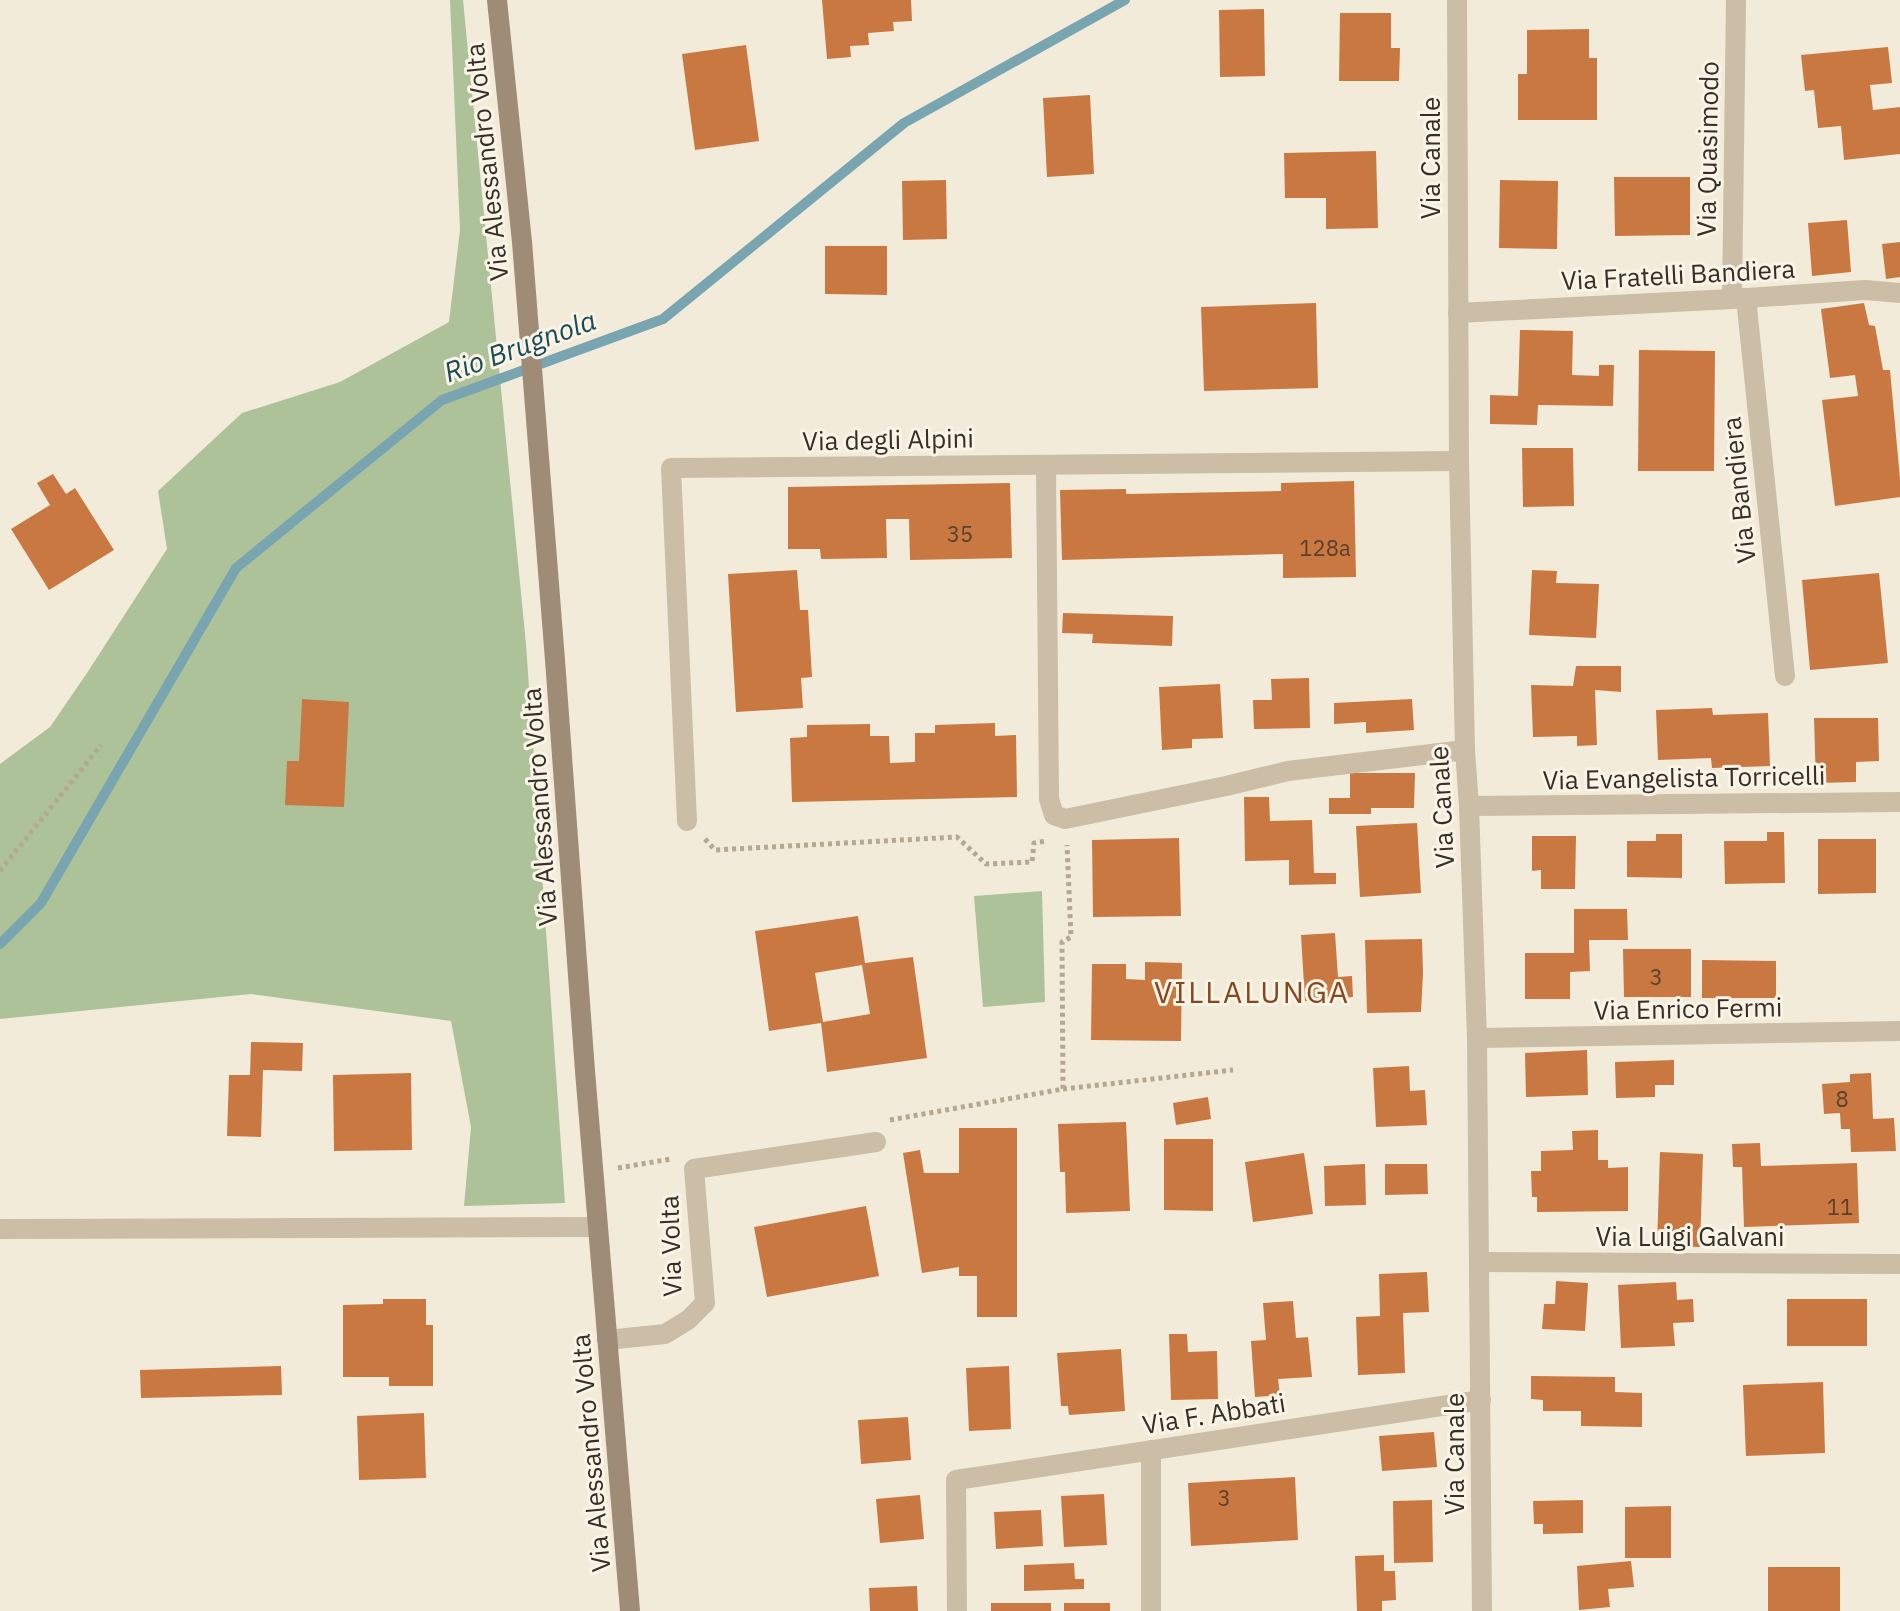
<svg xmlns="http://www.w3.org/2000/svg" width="1900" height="1611" viewBox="0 0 1900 1611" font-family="'IBM Plex Sans',sans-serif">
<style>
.green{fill:#aec29a}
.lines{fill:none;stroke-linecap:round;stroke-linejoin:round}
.stream{stroke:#78a5b0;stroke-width:10}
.building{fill:#c97841;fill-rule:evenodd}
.path{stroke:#b6a790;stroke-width:5;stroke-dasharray:4 4;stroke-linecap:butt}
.minor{stroke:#cbbda6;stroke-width:20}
.secondary{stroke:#9e8c77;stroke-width:20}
.labels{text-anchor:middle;stroke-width:6;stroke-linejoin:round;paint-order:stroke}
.number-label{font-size:22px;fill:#5b402e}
.street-label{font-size:26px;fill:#362e27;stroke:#faf4e7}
.water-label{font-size:28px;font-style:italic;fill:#1b4b59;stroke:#faf4e7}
.quarter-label{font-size:30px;letter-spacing:2px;fill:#88481e;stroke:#faf4e7}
</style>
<rect width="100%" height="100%" fill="#f2ebda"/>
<g class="green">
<polygon points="450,0 463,0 526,644 565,1203 464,1206 471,1127 451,1021 251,994 0,1019 0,764 50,727 87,673 167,549 158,491 242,413 340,382 449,322 460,230"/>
<polygon points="1042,891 1045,1002 983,1007 974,896"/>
</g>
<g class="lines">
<polyline class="stream" points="0,944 41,903 236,568 442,400 663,319 904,123 1125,0"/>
</g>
<g class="building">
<polygon points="822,0 911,0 912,21 893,22 894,31 868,33 869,45 850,46 851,57 827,59"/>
<polygon points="1264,9 1265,76 1220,77 1219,10"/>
<polygon points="1340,13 1391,13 1391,48 1400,48 1399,81 1339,81"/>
<polygon points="1589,29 1589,58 1597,58 1597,120 1518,120 1518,74 1527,74 1527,30"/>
<polygon points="746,45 759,141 695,150 682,54"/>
<polygon points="1888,47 1892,83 1870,85 1873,110 1900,107 1900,154 1844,160 1841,126 1818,128 1814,90 1805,91 1801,55"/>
<polygon points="1090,95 1094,174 1047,177 1043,98"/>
<polygon points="1376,151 1378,228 1326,229 1326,198 1285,198 1284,153"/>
<polygon points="1614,177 1690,177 1690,235 1615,236"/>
<polygon points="946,180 947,239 903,240 902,181"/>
<polygon points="1500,180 1558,181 1557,249 1499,248"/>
<polygon points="1847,220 1851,272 1812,276 1808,223"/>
<polygon points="1900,242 1900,277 1886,279 1882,244"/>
<polygon points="825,246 887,246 887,295 825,294"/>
<polygon points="1316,303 1318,388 1204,391 1201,307"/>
<polygon points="1864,303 1869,325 1875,326 1883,370 1890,370 1900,479 1900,497 1835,506 1822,400 1858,396 1855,375 1830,378 1821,309"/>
<polygon points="1520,330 1573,331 1572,375 1599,376 1599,365 1614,365 1613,406 1538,405 1537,425 1490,424 1490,395 1518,396"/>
<polygon points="1639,350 1715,351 1714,471 1638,471"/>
<polygon points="1522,448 1573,448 1574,506 1523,507"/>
<polygon points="53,474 66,494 75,488 114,550 49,590 11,529 50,505 37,483"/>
<polygon points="1354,481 1356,577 1283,578 1283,554 1062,560 1060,490 1126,489 1126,494 1281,491 1281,483"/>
<polygon points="1010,483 1012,558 910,560 909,519 886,519 887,558 821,559 820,549 788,549 788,487"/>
<polygon points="797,570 800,610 808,610 812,677 801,678 803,708 736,712 728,574"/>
<polygon points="1532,570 1557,571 1556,583 1599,584 1596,638 1529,635"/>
<polygon points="1879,573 1888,663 1810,670 1802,580"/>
<polygon points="1063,613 1173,616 1172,646 1092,643 1093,634 1062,633"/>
<polygon points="1576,666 1621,666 1621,692 1595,690 1597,745 1577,746 1577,736 1533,737 1531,685 1573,686"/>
<polygon points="1309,678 1310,728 1254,729 1253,700 1272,700 1271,679"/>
<polygon points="1220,684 1223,738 1192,739 1192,748 1162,750 1159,687"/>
<polygon points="302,699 349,702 344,807 285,805 287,761 299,761"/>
<polygon points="1412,699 1414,730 1366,733 1366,722 1334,724 1334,703"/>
<polygon points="1712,708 1713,715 1768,713 1770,766 1712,768 1711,758 1658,760 1656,710"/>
<polygon points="1814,718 1878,718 1879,761 1856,762 1856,782 1816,783"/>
<polygon points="995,723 995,736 1016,735 1017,797 792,802 790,738 807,737 807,725 870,724 870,736 889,736 890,763 915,762 915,733 935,733 935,725"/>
<polygon points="1350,773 1415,773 1414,808 1371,808 1371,814 1329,814 1329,798 1350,798"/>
<polygon points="1244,797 1269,797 1270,821 1312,820 1314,873 1336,873 1336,884 1289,885 1289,860 1245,861"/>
<polygon points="1417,823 1421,893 1360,897 1356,826"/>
<polygon points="1767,832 1784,832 1785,883 1725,884 1724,841 1767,841"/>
<polygon points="1656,834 1682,834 1682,878 1627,877 1627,841 1656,841"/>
<polygon points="1532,836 1576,836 1575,889 1541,889 1541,870 1532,871"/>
<polygon points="1179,838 1181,916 1093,917 1092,840"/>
<polygon points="1818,839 1876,839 1876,893 1818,894"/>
<polygon points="1574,909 1627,909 1628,940 1589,940 1590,971 1570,972 1570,999 1525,999 1525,953 1574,953"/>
<path d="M858,916L865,963L913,957L927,1058L827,1072L821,1023L769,1031L755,931ZM862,965L870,1014L823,1022L815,973Z"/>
<polygon points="1335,933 1338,977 1352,976 1353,997 1305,1001 1301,935"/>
<polygon points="1422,939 1423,973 1421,1012 1367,1013 1365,940"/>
<polygon points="1623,949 1691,949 1691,997 1624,997"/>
<polygon points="1702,960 1776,961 1776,998 1702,998"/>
<polygon points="1145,962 1182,963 1181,1041 1091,1040 1092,964 1126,964 1126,979 1145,980"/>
<polygon points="251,1042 303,1043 302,1071 263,1070 261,1137 227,1136 229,1075 250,1075"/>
<polygon points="1587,1050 1588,1095 1526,1097 1525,1053"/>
<polygon points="1674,1060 1674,1085 1655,1085 1655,1097 1616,1098 1615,1062"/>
<polygon points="1409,1066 1410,1091 1425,1090 1427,1125 1376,1127 1373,1068"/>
<polygon points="411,1073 412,1150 334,1151 333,1075"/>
<polygon points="1871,1073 1873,1119 1894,1118 1896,1151 1851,1152 1850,1129 1841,1129 1840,1113 1824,1114 1822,1084 1850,1082 1850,1074"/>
<polygon points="1208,1097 1211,1119 1176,1125 1173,1103"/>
<polygon points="1126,1122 1130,1211 1066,1213 1065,1172 1060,1172 1058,1124"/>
<polygon points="959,1128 1017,1128 1017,1317 977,1317 977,1276 959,1276 959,1267 922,1273 903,1153 920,1150 924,1173 959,1173"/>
<polygon points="1598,1130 1598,1160 1608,1160 1608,1168 1628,1167 1628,1211 1537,1212 1537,1197 1532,1197 1531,1171 1541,1171 1541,1151 1573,1150 1572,1131"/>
<polygon points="1164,1139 1213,1139 1213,1211 1164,1210"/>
<polygon points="1760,1143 1761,1166 1857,1163 1859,1223 1744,1227 1742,1167 1733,1167 1732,1144"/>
<polygon points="1660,1152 1703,1154 1700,1247 1657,1246"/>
<polygon points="1304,1153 1313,1214 1253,1222 1245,1162"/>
<polygon points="1365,1164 1366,1205 1325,1206 1324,1166"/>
<polygon points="1385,1164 1427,1164 1428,1194 1385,1195"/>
<polygon points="866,1206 879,1276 767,1297 754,1227"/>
<polygon points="1427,1272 1429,1312 1403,1313 1405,1373 1358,1375 1356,1317 1380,1316 1379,1274"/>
<polygon points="1556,1281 1588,1283 1585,1331 1542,1329 1544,1304 1555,1304"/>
<polygon points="1676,1282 1677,1300 1693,1299 1694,1322 1673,1323 1675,1346 1621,1348 1618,1285"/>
<polygon points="383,1299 426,1299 426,1325 433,1325 433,1386 389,1386 389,1377 343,1377 343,1305 383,1304"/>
<rect x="1787" y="1299" width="80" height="47"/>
<polygon points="1293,1301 1296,1338 1308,1337 1312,1377 1278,1379 1280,1395 1255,1397 1251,1341 1266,1340 1263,1303"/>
<polygon points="1169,1334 1187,1334 1188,1352 1217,1351 1218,1399 1171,1400"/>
<polygon points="1121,1349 1125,1411 1069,1415 1068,1406 1061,1406 1057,1353"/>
<polygon points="281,1366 282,1395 141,1398 140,1370"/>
<polygon points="1009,1366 1011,1429 969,1431 966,1368"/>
<polygon points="1531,1376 1615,1377 1615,1392 1642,1393 1642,1427 1581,1426 1581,1411 1543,1411 1543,1400 1531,1399"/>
<polygon points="1823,1382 1825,1453 1746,1456 1743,1385"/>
<polygon points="424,1413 426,1478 359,1480 357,1416"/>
<polygon points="908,1417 911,1460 861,1464 858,1420"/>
<polygon points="1434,1432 1437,1467 1382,1471 1379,1436"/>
<polygon points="1295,1477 1298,1540 1191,1546 1188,1483"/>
<polygon points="1104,1494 1107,1545 1064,1547 1061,1496"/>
<polygon points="920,1495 924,1539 880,1543 876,1499"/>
<polygon points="1432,1500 1433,1562 1394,1563 1393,1501"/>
<polygon points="1583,1500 1583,1533 1543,1534 1543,1524 1534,1524 1533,1501"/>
<polygon points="1671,1506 1671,1558 1625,1558 1625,1507"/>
<polygon points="1041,1510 1043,1546 996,1549 994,1512"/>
<polygon points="1384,1555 1384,1571 1395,1571 1396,1600 1382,1601 1382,1611 1357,1611 1355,1556"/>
<polygon points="1631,1561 1634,1587 1608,1589 1610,1607 1579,1610 1577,1566"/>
<polygon points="1074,1563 1075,1579 1084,1579 1084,1589 1024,1591 1024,1565"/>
<rect x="1768" y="1567" width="72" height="44"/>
<polygon points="917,1586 918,1611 870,1611 869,1588"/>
<rect x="991" y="1603" width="60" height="8"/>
<rect x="1064" y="1603" width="46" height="8"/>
</g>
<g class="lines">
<g class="path">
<polyline points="705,839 715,850 957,837 986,864 1032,862 1034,843 1046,841"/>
<polyline points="0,871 101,745"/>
<polyline points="1063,1089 1233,1070"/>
<polyline points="890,1120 1063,1089 1062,942 1071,937 1067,845"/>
<polyline points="618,1168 671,1159"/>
</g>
<g class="minor">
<polyline points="1457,0 1459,461 1465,750 1469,806 1477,1038 1482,1611"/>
<polyline points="1746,298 1785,676"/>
<polyline points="1732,299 1736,0"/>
<polyline points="1458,313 1732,299 1865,290 1900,293"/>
<polyline points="1046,465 1049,799 1054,815 1065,819 1226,786 1288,771 1465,750"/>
<polyline points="1469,806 1900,802"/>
<polyline points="687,821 671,468 1459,461"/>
<polyline points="1477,1038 1900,1031"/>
<polyline points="1,1229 598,1227"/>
<polyline points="1479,1262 1900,1264"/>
<polyline points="607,1340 665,1334 688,1320 705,1303 694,1169 876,1142"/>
<polyline points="1151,1450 1151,1611"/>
<polyline points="957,1611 956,1480 1481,1400"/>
</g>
<polyline class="secondary" points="497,0 522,242 555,660 585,1071 630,1611"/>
</g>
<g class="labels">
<g class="number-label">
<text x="960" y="542">35</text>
<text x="1325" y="556">128a</text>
<text x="1656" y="985">3</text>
<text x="1842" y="1107">8</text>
<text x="1840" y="1215">11</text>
<text x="1224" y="1506">3</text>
</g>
<g class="street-label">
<text transform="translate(1708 149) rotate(-89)" y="9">Via Quasimodo</text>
<text transform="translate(1431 158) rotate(-90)" y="9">Via Canale</text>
<text transform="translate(487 162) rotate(-96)" y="9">Via Alessandro Volta</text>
<text transform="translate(1678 275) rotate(-3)" y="9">Via Fratelli Bandiera</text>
<text transform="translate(888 440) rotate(-1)" y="9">Via degli Alpini</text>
<text transform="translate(1739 490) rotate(-96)" y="9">Via Bandiera</text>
<text transform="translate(1684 778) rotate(-1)" y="9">Via Evangelista Torricelli</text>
<text transform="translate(540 807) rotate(-94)" y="9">Via Alessandro Volta</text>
<text transform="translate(1442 807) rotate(-93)" y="9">Via Canale</text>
<text transform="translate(1688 1009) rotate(-1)" y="9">Via Enrico Fermi</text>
<text x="1690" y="1246">Via Luigi Galvani</text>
<text transform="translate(671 1246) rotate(-92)" y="9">Via Volta</text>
<text transform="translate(1214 1414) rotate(-9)" y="9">Via F. Abbati</text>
<text transform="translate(591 1453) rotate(-95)" y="9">Via Alessandro Volta</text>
<text transform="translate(1455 1454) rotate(-90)" y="9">Via Canale</text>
</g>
<g class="water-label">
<text transform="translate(520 346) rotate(-20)" y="10">Rio Brugnola</text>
</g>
<g class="quarter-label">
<text x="1252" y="1003">VILLALUNGA</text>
</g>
</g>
</svg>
